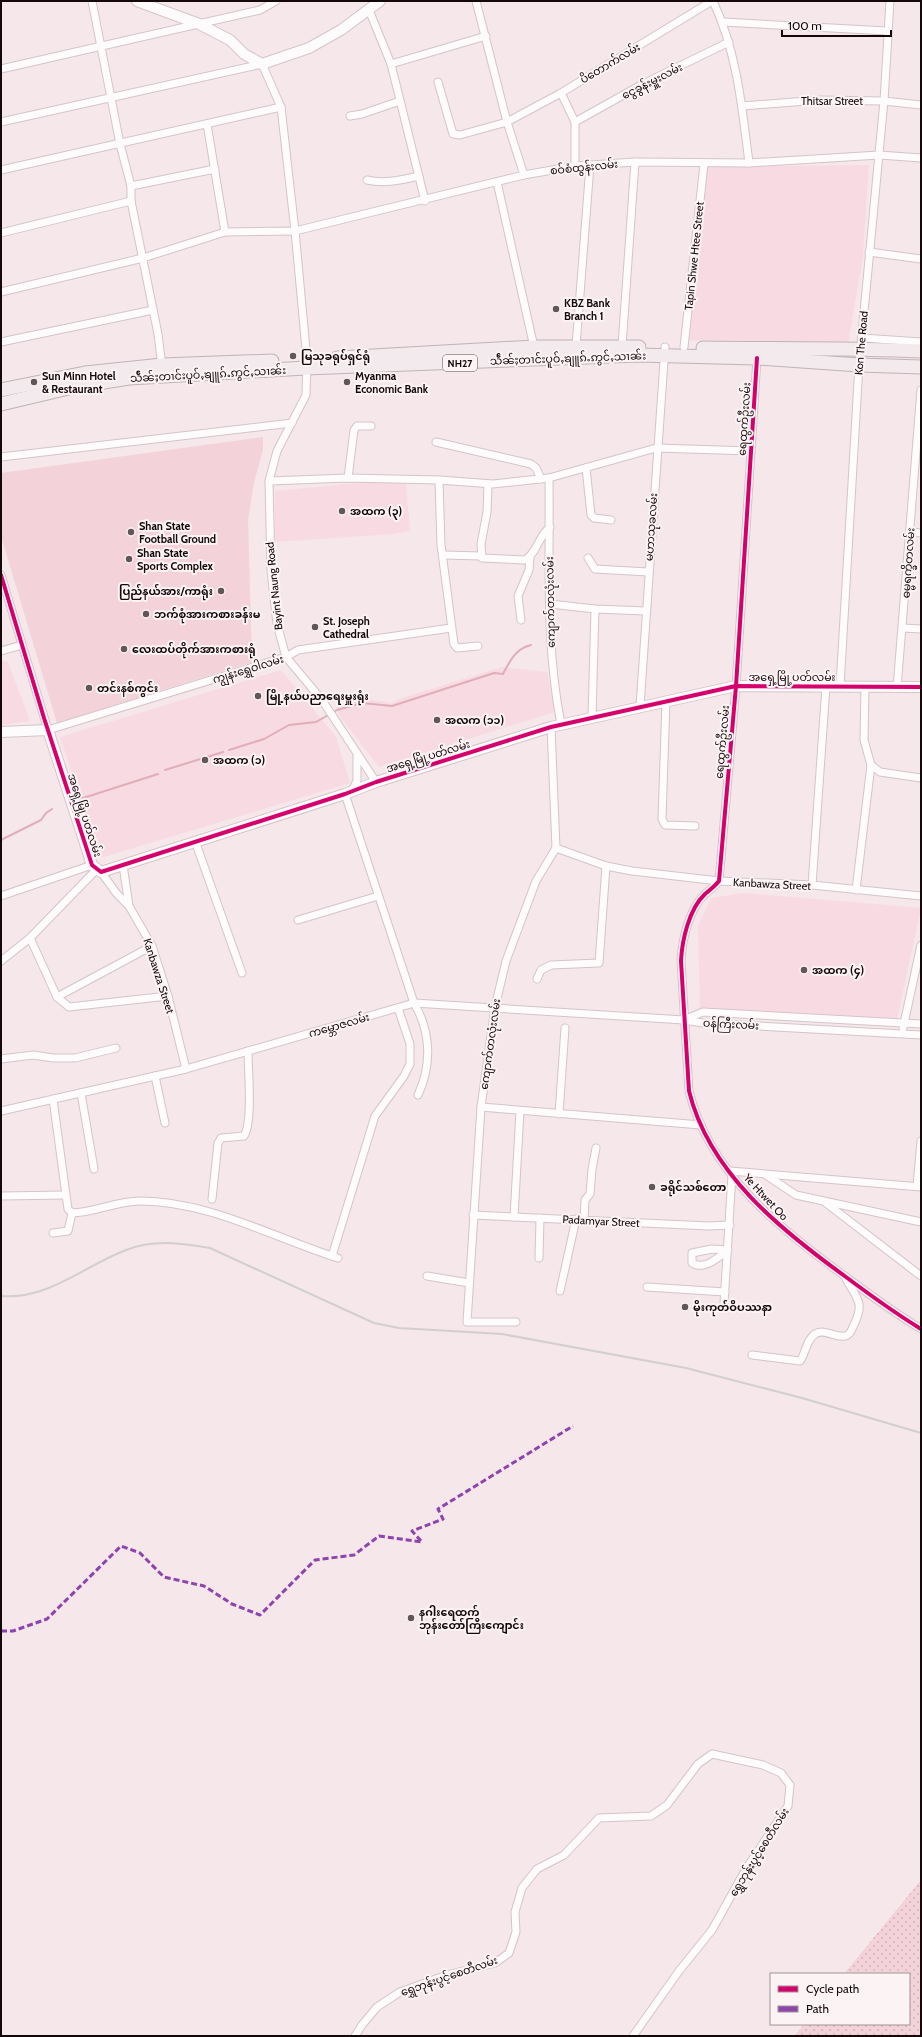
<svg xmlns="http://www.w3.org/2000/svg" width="922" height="2037" viewBox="0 0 922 2037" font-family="Cabin,'Noto Sans Myanmar',sans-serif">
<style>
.built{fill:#f8dbe2}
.park{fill:url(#park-dots)}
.pitch{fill:#f3d2da}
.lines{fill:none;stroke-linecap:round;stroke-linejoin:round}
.stream{stroke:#e0aeba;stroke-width:2}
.street-casing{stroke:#d3c5c8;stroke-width:9}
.secondary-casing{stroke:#d3c5c8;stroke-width:12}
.highway-casing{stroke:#c1b3b6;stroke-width:15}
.street{stroke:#fefbfc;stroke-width:7}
.secondary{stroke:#fefbfc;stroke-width:10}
.highway{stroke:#f2eaec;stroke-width:13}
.rail{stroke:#d3ced0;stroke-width:2}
.quiet{stroke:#8e44ad;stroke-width:3;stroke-dasharray:6 3;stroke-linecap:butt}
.cycleway-casing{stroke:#fcf3f5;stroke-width:6}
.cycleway{stroke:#d6006c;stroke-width:4}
.poi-dot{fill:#635659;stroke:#fcf3f5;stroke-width:1.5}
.labels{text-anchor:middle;stroke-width:4;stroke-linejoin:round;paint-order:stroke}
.shield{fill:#fcf3f5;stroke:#5a4e51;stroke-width:1}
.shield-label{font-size:10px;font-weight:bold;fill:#15080b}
.street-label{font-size:11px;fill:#15080b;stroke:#fcf3f5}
.poi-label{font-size:11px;font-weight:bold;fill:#15080b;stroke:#fcf3f5;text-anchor:start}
</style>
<defs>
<pattern id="park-dots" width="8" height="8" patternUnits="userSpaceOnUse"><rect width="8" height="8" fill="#f3d2da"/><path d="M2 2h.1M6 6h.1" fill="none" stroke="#cfb3ba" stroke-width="1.8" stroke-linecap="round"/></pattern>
</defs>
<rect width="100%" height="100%" fill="#f5e7ea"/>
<g class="built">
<polygon points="869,165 863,256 848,345 689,340 706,167"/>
<polygon points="378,481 406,484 410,531 392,534 275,542 275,491"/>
<polygon points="1,661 8,662 30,721 1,725"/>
<polygon points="502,667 547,672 555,712 379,767 339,715 336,707 366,699 392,703 399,699"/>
<polygon points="281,670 336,737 350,783 100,858 60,737"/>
<polygon points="743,893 921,908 897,1020 700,1013 698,926 711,898"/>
</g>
<polygon class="park" points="921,1880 921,2036 794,2036 804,2024 909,2024 909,1974 844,1974"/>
<polygon class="pitch" points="263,437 263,450 254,482 248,520 252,662 57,723 1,536 1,473"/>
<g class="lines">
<g class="stream">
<path d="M229,750L264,739L289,725L316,722L337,710L362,703L392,706L494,673L503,674C510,661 515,649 531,645"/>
<polyline points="165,770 223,752"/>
<polyline points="80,799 158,774"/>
<polyline points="1,840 41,820 46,813 52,809"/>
</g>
<defs>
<g id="street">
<polyline points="92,1 120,144 131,186 131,201 158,334 162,367"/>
<polyline points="476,1 507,122 524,175"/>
<path d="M713,1C737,52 742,107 749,163"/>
<polyline points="369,10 391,64 425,201"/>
<polyline points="723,22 887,31"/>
<polyline points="391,64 486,36"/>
<polyline points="1,69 260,10 276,1"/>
<polyline points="438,82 453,134 460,135 507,122 561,93 712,1"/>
<polyline points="561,93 575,122 575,166"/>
<polyline points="742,106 820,100 884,101 921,105"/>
<polyline points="350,116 362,114 400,101"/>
<polyline points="1,122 262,64 281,107 295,231 307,360 306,395 277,451 269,481 271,570 277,624 286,657 322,700 376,782"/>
<polyline points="575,122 641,85 729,42"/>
<polyline points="207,124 225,232"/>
<polyline points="1,170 281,107"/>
<path d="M367,180C384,184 402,180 419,176"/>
<polyline points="497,182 534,347"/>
<polyline points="131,186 215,169"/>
<polyline points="1,233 131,201"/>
<polyline points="869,252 921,259"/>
<polyline points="1,292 143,258 225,232 295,231 524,175 575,166 635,162 749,163 879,155 921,158"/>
<polyline points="862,338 921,342"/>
<polyline points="1,342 153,310"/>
<polyline points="576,346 590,165"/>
<polyline points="622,346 635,162"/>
<polyline points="684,347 704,164"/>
<path d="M757,358L736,686L719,881C715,886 710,890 705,894C689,909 682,940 681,961L689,1091C709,1173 781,1230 846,1277C870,1295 895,1313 921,1329"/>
<polyline points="436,442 531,464 536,468 541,479"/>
<polyline points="1,457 292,423"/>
<polyline points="586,468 591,515 594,518 611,520"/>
<polyline points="348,478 354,430 357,426 371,426"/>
<path d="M549,478C550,560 545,644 561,724"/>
<polyline points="439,480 441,545 454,644 457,648 478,646"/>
<polyline points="269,481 348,478 439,480 493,484 549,478 656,448 751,451"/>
<path d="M488,484L487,512L481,544L482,558L525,560C537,553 538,537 550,527"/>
<polyline points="910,532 921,533"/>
<polyline points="444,555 481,556"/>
<polyline points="588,558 595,569 648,572"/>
<polyline points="1,575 48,730 286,657 298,650 451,628"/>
<polyline points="550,604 595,609 646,611"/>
<polyline points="521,620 518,596 529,570 530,557"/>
<polyline points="903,628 921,629"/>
<polyline points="1,651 22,645"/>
<polyline points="840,686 859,365 884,101 890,1"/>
<polyline points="897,688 921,390"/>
<polyline points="666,701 662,819 665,825 695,826"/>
<polyline points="640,706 665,347"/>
<polyline points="592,717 595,609"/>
<polyline points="871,765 880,772 921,778"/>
<polyline points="353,790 357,780 357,756"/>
<path d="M345,794L414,1003C431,1032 432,1065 418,1095"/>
<polyline points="195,841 242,973"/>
<polyline points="556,848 606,866 632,871 719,881 812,885 921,896"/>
<polyline points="123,865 129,906"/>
<polyline points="101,872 117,894 129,906 152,946 168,996 186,1069"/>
<polyline points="812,885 826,686"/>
<polyline points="856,890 871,765 864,740 865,687"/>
<polyline points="1,896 92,865"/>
<polyline points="298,920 378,896"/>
<polyline points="30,938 57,997 69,1007 168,996"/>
<polyline points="1,961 30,938 96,870"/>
<polyline points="537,979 541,970 551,965 599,963 606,866"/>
<polyline points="57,997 152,946"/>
<polyline points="684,1020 703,1012 921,1024"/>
<polyline points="903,1028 921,945"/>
<polyline points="1,1059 33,1055 53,1058 75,1058 116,1048"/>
<polyline points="155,1076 165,1123"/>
<polyline points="81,1093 94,1169"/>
<polyline points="481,1107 701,1125"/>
<polyline points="1,1111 186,1069 414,1003 684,1020 703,1023 921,1035"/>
<polyline points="559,1114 565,1028"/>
<polyline points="730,1171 921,1187"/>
<polyline points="766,1175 796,1195 921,1222"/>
<polyline points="917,1186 921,1141"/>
<polyline points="1,1196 66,1195"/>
<path d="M212,1199L218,1143L221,1138L244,1136C253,1121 248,1070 248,1051"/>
<polyline points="826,1203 921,1276"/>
<path d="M72,1213C94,1213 116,1201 140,1201C209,1201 274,1238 338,1258"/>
<polyline points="473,1215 709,1226 730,1225"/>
<polyline points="514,1217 520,1111"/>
<polyline points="584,1219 585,1200 590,1194 592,1169 596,1148"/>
<polyline points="53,1233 68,1231 72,1213 68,1209 66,1195 53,1099"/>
<path d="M712,1249L728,1250C719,1257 704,1271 692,1263V1253Z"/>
<polyline points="332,1256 375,1116 404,1076 410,1064 410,1044 398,1008"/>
<polyline points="539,1258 540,1218"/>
<polyline points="427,1276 469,1283"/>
<polyline points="647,1287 725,1292"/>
<polyline points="560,1291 576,1219"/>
<polyline points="724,1303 732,1175"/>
<polyline points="516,1322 467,1322 481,1107 495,1007 506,961 536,881 556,848 551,727"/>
<path d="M752,1355L800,1361C806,1353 806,1340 815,1334C824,1328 835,1338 845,1336C850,1335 851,1331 853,1327C865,1303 858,1300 846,1279"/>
<polyline points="355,2036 362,2025 377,2007 400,1992 447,1975 495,1963 509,1953 516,1932 515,1912 522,1888 537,1869 564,1855 599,1818 651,1816 667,1805 698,1764 712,1754 763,1765 781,1773 790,1785 788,1806 746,1869 712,1930 679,1971 633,2036"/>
</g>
<g id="secondary">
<polyline points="137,1 199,24 230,40 244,54 262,64 309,48 341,30 380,1"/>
<polyline points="1,732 48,730 92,865 101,872 345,794 376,782 551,727 736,686 921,687"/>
</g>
<g id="highway">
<path d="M703,348C776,349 848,348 921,351"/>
<polyline points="337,358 534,347 639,347"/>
<polyline points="1,390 85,373 162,365 272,361"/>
<polyline points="1,404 73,387 129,378 306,368 637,355 757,358 859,365 921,367"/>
</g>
</defs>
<use href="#street" class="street-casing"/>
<use href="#secondary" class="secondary-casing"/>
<use href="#highway" class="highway-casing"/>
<use href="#street" class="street"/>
<use href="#secondary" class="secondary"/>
<use href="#highway" class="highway"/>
<path class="rail" d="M1,1296C48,1300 84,1266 126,1250C153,1239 182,1243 210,1248L374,1323L399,1328L502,1334L686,1368L802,1398L921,1433"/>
<polyline class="quiet" points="1,1631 13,1631 47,1619 121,1546 140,1553 164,1577 204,1586 232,1604 260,1615 315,1560 354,1555 379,1536 422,1542 412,1531 443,1519 438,1509 573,1426"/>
<defs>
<g id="cycleway">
<path d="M757,358L736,686L719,881C715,886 710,890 705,894C689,909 682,940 681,961L689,1091C709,1173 781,1230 846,1277C870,1295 895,1313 921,1329"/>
<polyline points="1,575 44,718 92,865 101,872 345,794 376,782 551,727 736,686 921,687"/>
</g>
</defs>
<use href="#cycleway" class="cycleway-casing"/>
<use href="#cycleway" class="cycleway"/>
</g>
<g class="poi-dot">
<circle cx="556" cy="309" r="4"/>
<circle cx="293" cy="356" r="4"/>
<circle cx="34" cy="382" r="4"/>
<circle cx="347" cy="382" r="4"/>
<circle cx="342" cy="511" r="4"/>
<circle cx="131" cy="532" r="4"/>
<circle cx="129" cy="559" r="4"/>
<circle cx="221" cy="591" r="4"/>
<circle cx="146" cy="614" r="4"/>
<circle cx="315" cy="627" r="4"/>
<circle cx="124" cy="649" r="4"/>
<circle cx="89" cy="688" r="4"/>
<circle cx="258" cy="696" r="4"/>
<circle cx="437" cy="720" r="4"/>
<circle cx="205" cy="760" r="4"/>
<circle cx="804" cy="970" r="4"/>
<circle cx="652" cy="1187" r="4"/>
<circle cx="685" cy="1307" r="4"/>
<circle cx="411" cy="1618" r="4"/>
</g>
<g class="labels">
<rect class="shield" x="443" y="355" width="34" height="16" rx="3"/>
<g class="shield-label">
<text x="460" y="367">NH27</text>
</g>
<g class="street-label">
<text transform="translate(610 63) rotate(-31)" y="4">ပိတောက်လမ်း</text>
<text transform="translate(652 81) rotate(-27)" y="4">ငွေခွန်းမှူးလမ်း</text>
<text x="832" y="105">Thitsar Street</text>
<text transform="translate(584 167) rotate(-6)" y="4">စဝ်စံထွန်းလမ်း</text>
<text transform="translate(694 256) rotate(-84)" y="4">Tapin Shwe Htee Street</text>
<text transform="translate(861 343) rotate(-85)" y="4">Kon The Road</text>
<text transform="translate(568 358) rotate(-2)" y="4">သဵႅၼ်ႈတၢင်းပူဝ်ႇၶျူၵ်ႉဢွင်ႇသၢၼ်း</text>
<text transform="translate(208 374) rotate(-3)" y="4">သဵႅၼ်ႈတၢင်းပူဝ်ႇၶျူၵ်ႉဢွင်ႇသၢၼ်း</text>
<text transform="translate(744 419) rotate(-86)" y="4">ရေထွက်ဦးလမ်း</text>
<text transform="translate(651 527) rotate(-86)" y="4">မဟာသုခလမ်း</text>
<text transform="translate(908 563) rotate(-86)" y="4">ဓမ္မရက္ခိတလမ်း</text>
<text transform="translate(274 586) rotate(-96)" y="4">Bayint Naung Road</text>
<text transform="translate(550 602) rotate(-91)" y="4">ကျောက်တလုံးလမ်း</text>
<text transform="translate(248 669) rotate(-17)" y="4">ကျွန်းရွှေဝါလမ်း</text>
<text x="792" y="681">အရှေ့မြို့ပတ်လမ်း</text>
<text transform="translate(722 742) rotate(-85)" y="4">ရေထွက်ဦးလမ်း</text>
<text transform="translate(428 756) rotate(-17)" y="4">အရှေ့မြို့ပတ်လမ်း</text>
<text transform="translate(85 815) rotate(72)" y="4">အရှေ့မြို့ပတ်လမ်း</text>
<text transform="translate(772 884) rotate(3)" y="4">Kanbawza Street</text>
<text transform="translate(159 976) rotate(72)" y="4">Kanbawza Street</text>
<text transform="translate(731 1024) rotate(3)" y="4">ဝန်ကြီးလမ်း</text>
<text transform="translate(339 1025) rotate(-16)" y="4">ကမ္ဘောဇလမ်း</text>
<text transform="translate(490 1044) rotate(-82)" y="4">ကျောက်တလုံးလမ်း</text>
<text transform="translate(766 1197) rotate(47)" y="4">Ye Htwet Oo</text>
<text transform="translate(601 1221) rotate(3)" y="4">Padamyar Street</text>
<text transform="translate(759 1852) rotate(-58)" y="4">ရွှေဘုန်းပွင့်စေတီလမ်း</text>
<text transform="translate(449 1976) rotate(-19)" y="4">ရွှေဘုန်းပွင့်စေတီလမ်း</text>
</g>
<g class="poi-label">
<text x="564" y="307">KBZ Bank<tspan x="564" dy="13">Branch 1</tspan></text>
<text x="301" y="360">မြသုခရုပ်ရှင်ရုံ</text>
<text x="42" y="380">Sun Minn Hotel<tspan x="42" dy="13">&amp; Restaurant</tspan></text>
<text x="355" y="380">Myanma<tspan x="355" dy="13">Economic Bank</tspan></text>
<text x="350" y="515">အထက (၃)</text>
<text x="139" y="530">Shan State<tspan x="139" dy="13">Football Ground</tspan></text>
<text x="137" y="557">Shan State<tspan x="137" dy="13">Sports Complex</tspan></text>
<text x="213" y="595" text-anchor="end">ပြည်နယ်အား/ကာရုံး</text>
<text x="154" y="618">ဘက်စုံအားကစားခန်းမ</text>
<text x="323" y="625">St. Joseph<tspan x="323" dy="13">Cathedral</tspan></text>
<text x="132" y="653">လေးထပ်တိုက်အားကစားရုံ</text>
<text x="97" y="692">တင်းနစ်ကွင်း</text>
<text x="266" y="700">မြို့နယ်ပညာရေးမှူးရုံး</text>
<text x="445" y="724">အလက (၁၁)</text>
<text x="213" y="764">အထက (၁)</text>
<text x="812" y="974">အထက (၄)</text>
<text x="660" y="1191">ခရိုင်သစ်တော</text>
<text x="693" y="1311">မိုးကုတ်ဝိပဿနာ</text>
<text x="419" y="1616">နဂါးရေထွက်<tspan x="419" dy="13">ဘုန်းတော်ကြီးကျောင်း</tspan></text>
</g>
</g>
<rect width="922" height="2037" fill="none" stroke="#15080b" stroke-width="4"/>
<rect x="770" y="1973" width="140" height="52" fill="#fcf3f5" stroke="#a09597"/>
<rect x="778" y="1986" width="20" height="6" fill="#d6006c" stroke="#a09597"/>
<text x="806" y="1993" font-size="12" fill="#15080b">Cycle path</text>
<rect x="778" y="2006" width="20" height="6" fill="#8e44ad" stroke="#a09597"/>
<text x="806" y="2013" font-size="12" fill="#15080b">Path</text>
<path d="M782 30v6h109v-6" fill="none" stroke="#15080b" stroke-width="2"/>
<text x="788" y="30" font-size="12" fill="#15080b" stroke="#fcf3f5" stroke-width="3" paint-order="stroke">100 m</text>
</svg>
